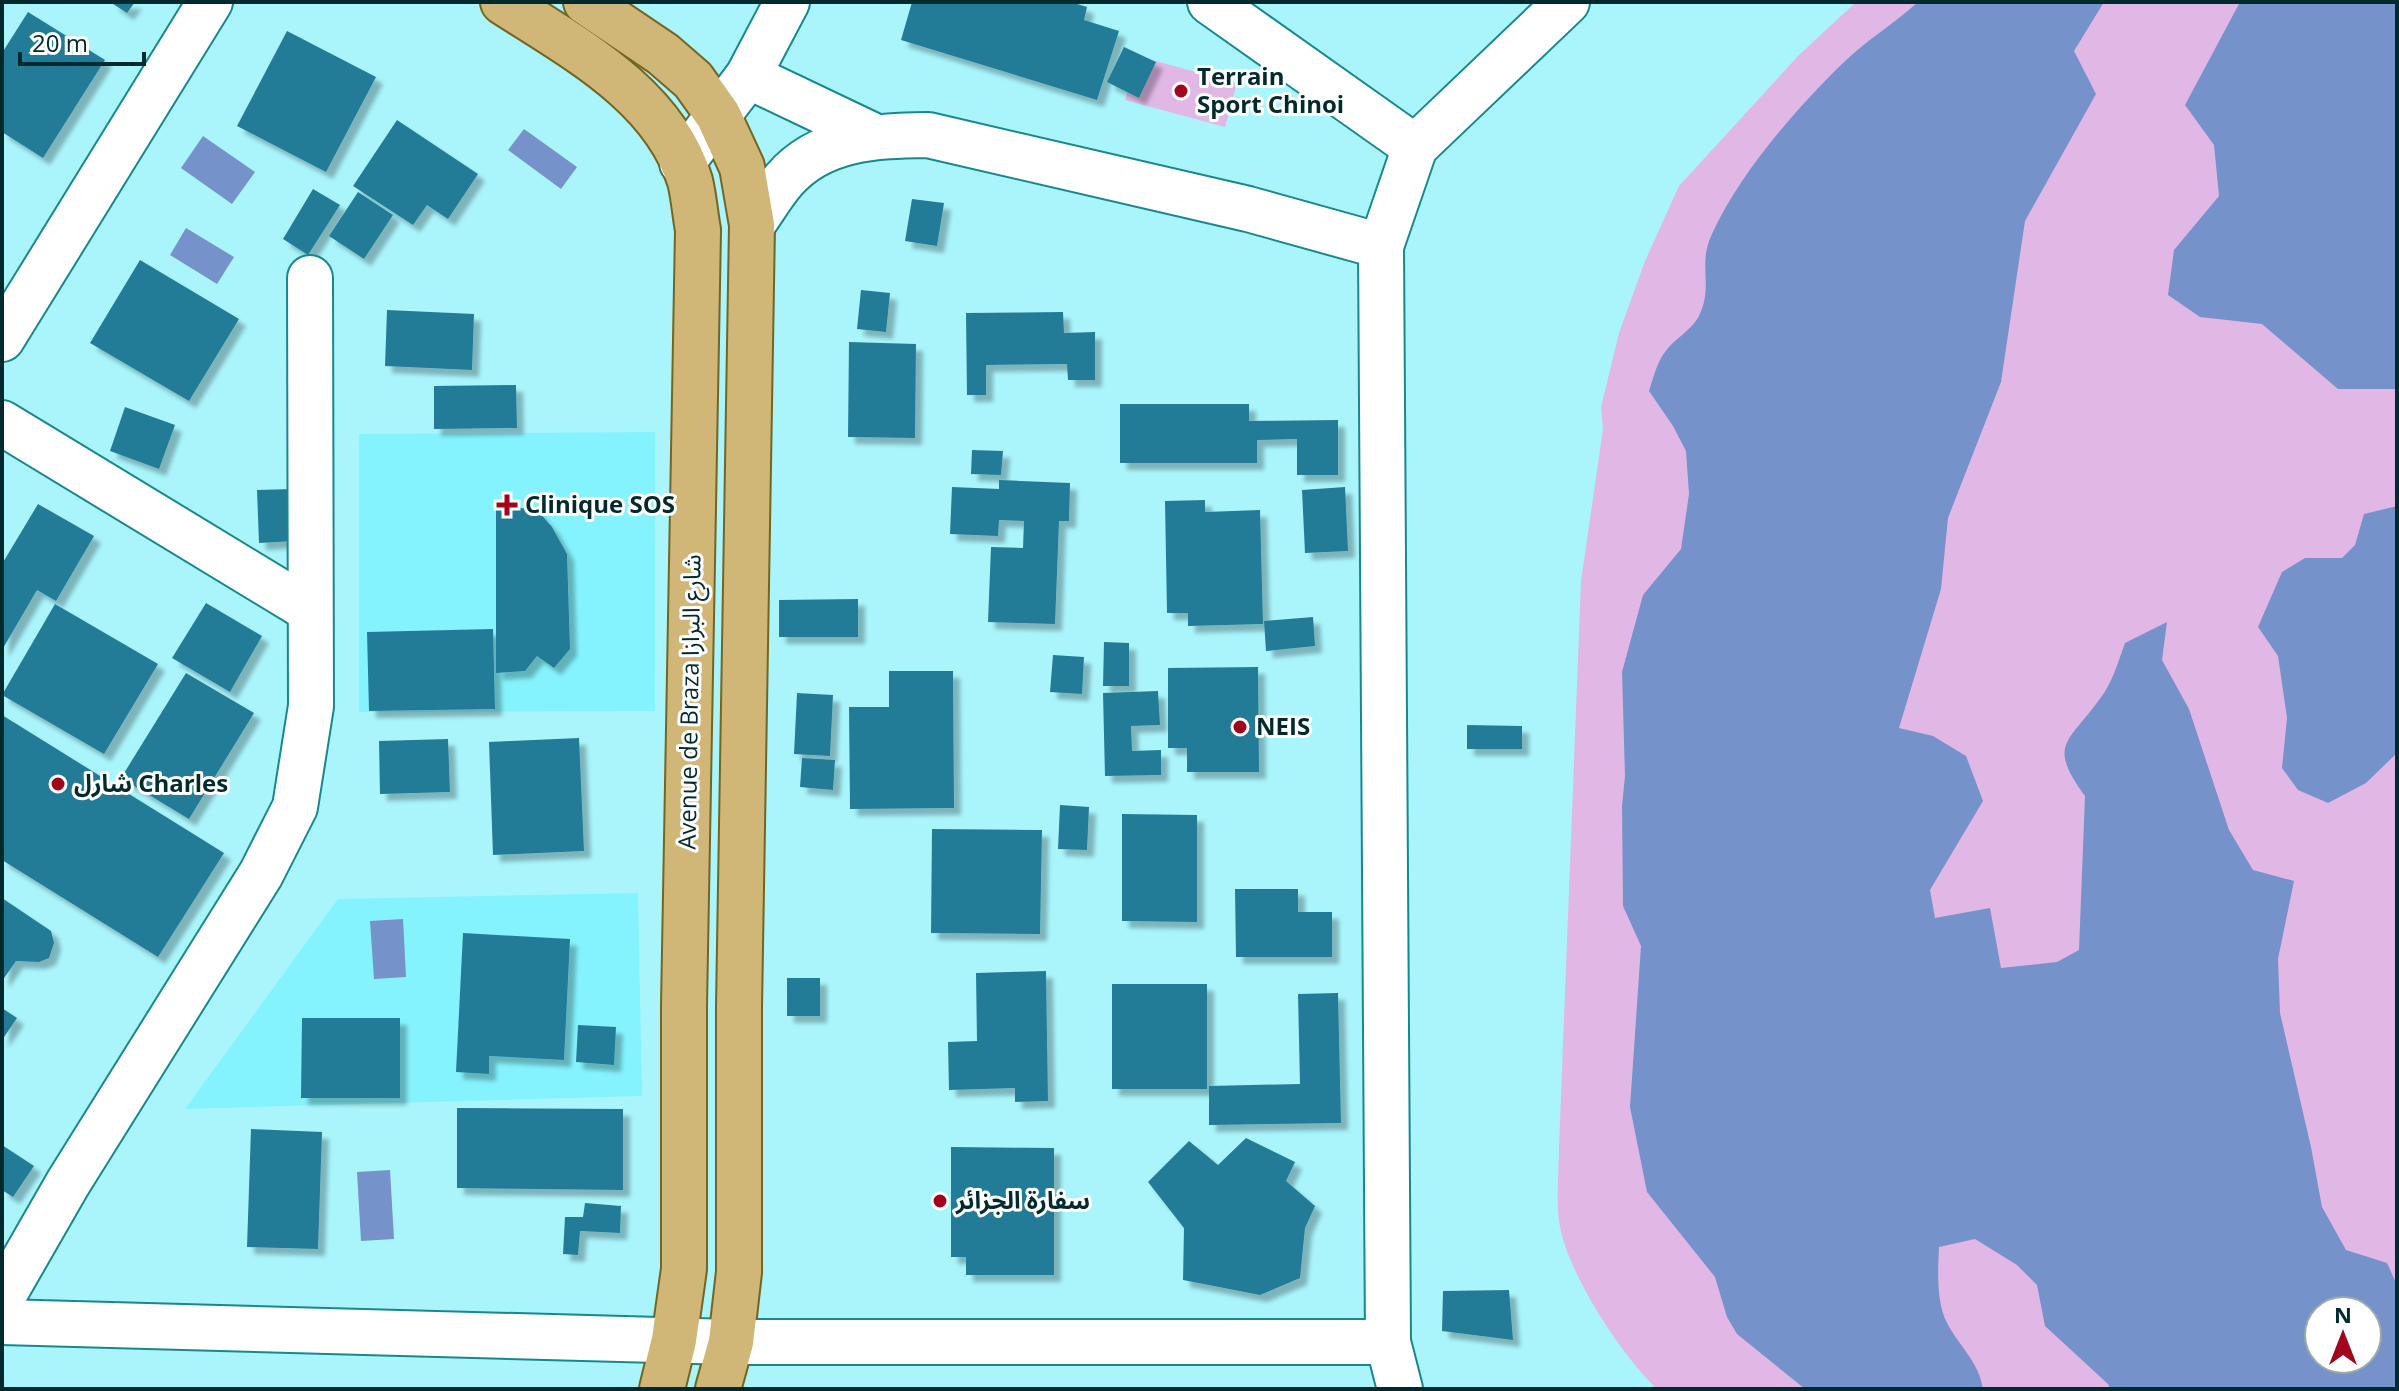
<svg xmlns="http://www.w3.org/2000/svg" width="2399" height="1391" viewBox="0 0 2399 1391" font-family="'Open Sans','Noto Sans Arabic',sans-serif">
<style>
.built{fill:#85f3fd}
.green{fill:#e1b8e5;fill-rule:evenodd}
.water{fill:#7692ca;fill-rule:evenodd}
.building{fill:#247c97;filter:url(#shadow)}
.lines{fill:none;stroke-linecap:round;stroke-linejoin:round}
.minor-casing{stroke:#178790;stroke-width:48}
.major-casing{stroke:#736523;stroke-width:48}
.minor{stroke:#fff;stroke-width:44}
.major{stroke:#d0b677;stroke-width:44}
.poi-dot{fill:#a2041e;stroke:#fff;stroke-width:3}
.labels{text-anchor:middle;stroke-width:6;stroke-linejoin:round;paint-order:stroke}
.poi-label{font-size:24px;font-weight:bold;fill:#002a2d;stroke:#fff;text-anchor:start}
.street-label{font-size:24px;fill:#002a2d;stroke:#fff}
</style>
<defs>
<filter id="shadow"><feDropShadow dx="7" dy="7" stdDeviation="2" flood-color="#0004"/></filter>
</defs>
<rect width="100%" height="100%" fill="#aaf5fc"/>
<g class="built">
<polygon points="655,432 655,711 359,712 359,434"/>
<polygon points="638,893 642,1096 185,1109 338,899"/>
</g>
<g class="green">
<path d="M1856,2H2397V1389H1657C1620,1354 1566,1271 1559,1221C1556,1197 1559,1171 1559,1147L1581,581L1603,429L1601,407L1619,333L1645,261L1679,186L1798,56ZM2319,1311H2367V1359H2319Z"/>
<polygon points="1137,56 1237,83 1225,127 1125,100"/>
</g>
<g class="water">
<path d="M1918,2H2104L2074,51L2096,94L2025,221L2001,382L1948,518L1941,589L1899,728L1933,736L1966,756L1983,801L1930,890L1935,918L1990,908L2001,968L2057,962L2079,950L2085,796C2047,744 2068,743 2099,700C2112,684 2118,662 2125,643L2167,622L2162,660L2189,709L2229,830L2253,870L2294,881L2278,959L2280,1013L2311,1147L2322,1207L2346,1250L2387,1263L2397,1285V1389H2110L2108,1384L2045,1326L2037,1285L2017,1265L1975,1239L1939,1247C1938,1271 1936,1301 1947,1323C1959,1346 1979,1362 1983,1389H1805L1737,1334L1727,1317L1715,1277L1647,1192L1630,1107L1641,946L1623,906L1622,806L1625,776L1622,672L1643,595L1681,549L1689,494L1686,451L1673,426L1649,391C1653,379 1657,362 1665,352C1674,339 1692,330 1699,316C1714,285 1697,265 1712,234C1740,173 1794,111 1842,64C1865,41 1894,24 1918,2ZM2367,1311V1359H2319V1311Z"/>
<polygon points="2240,2 2397,2 2397,389 2338,389 2262,324 2200,317 2168,295 2174,250 2219,196 2214,145 2185,105"/>
<polygon points="524,129 577,167 561,189 508,150"/>
<polygon points="203,136 255,172 232,204 181,168"/>
<polygon points="186,228 234,257 217,284 170,255"/>
<polygon points="2397,506 2397,753 2366,783 2328,803 2298,790 2282,768 2287,718 2278,656 2258,627 2282,572 2305,558 2342,558 2355,545 2364,514"/>
<polygon points="403,919 406,977 374,979 370,921"/>
<polygon points="390,1170 394,1239 361,1241 357,1172"/>
</g>
<g class="building">
<polygon points="110,2 135,2 127,13"/>
<polygon points="912,2 1071,2 1087,7 1084,20 1119,31 1097,100 901,40"/>
<polygon points="28,12 105,60 43,158 2,132 2,53"/>
<polygon points="287,31 376,77 326,172 237,126"/>
<polygon points="1124,47 1156,62 1139,98 1107,82"/>
<polygon points="397,120 478,174 448,219 427,205 413,225 353,186"/>
<polygon points="313,189 340,205 308,255 283,239"/>
<polygon points="358,192 393,215 364,259 329,236"/>
<polygon points="912,199 944,203 937,246 905,241"/>
<polygon points="140,260 239,319 189,401 90,343"/>
<polygon points="861,290 890,293 886,332 857,329"/>
<polygon points="387,310 474,314 472,370 385,366"/>
<polygon points="1063,312 1064,333 1095,332 1095,380 1068,380 1067,364 986,365 986,395 967,395 966,313"/>
<polygon points="849,342 916,344 915,438 848,437"/>
<polygon points="516,385 517,428 434,429 434,386"/>
<polygon points="1120,404 1249,404 1249,421 1338,420 1338,475 1297,475 1297,439 1257,440 1257,463 1120,463"/>
<polygon points="125,407 175,425 159,469 110,451"/>
<polygon points="972,450 1003,451 1001,475 971,474"/>
<polygon points="999,480 1070,483 1069,521 1059,521 1055,624 988,622 991,547 1023,548 1024,521 999,520 998,536 950,534 952,487 999,489"/>
<polygon points="1345,487 1348,551 1305,553 1302,490"/>
<polygon points="293,489 295,541 259,543 257,490"/>
<polygon points="1205,500 1205,512 1260,510 1263,624 1188,626 1188,613 1167,613 1165,501"/>
<polygon points="38,504 94,536 56,601 37,590 2,650 2,564"/>
<polygon points="496,505 537,510 552,527 567,554 570,649 554,668 537,656 525,671 496,673"/>
<polygon points="858,599 858,637 779,637 779,600"/>
<polygon points="206,603 262,636 230,692 172,658"/>
<polygon points="55,604 158,664 104,754 2,695"/>
<polygon points="1313,617 1315,646 1266,651 1264,621"/>
<polygon points="493,629 495,709 369,711 367,632"/>
<polygon points="1104,642 1129,643 1129,686 1103,686"/>
<polygon points="1053,655 1084,657 1082,694 1050,692"/>
<polygon points="1258,667 1259,772 1187,772 1187,748 1168,748 1168,668"/>
<polygon points="889,671 953,671 954,808 850,809 849,707 889,707"/>
<polygon points="186,673 254,713 189,819 121,778"/>
<polygon points="1158,691 1160,725 1131,726 1132,751 1161,750 1161,775 1105,776 1103,693"/>
<polygon points="797,693 833,695 830,756 794,754"/>
<polygon points="2,715 224,853 158,957 2,860"/>
<polygon points="1467,725 1522,726 1522,749 1467,749"/>
<polygon points="579,738 584,851 493,855 489,742"/>
<polygon points="448,739 450,792 380,794 379,741"/>
<polygon points="802,758 835,760 833,790 800,787"/>
<polygon points="1060,805 1089,807 1087,850 1058,849"/>
<polygon points="1122,814 1197,815 1197,922 1122,921"/>
<polygon points="932,829 1042,830 1040,934 931,933"/>
<polygon points="1235,889 1298,889 1298,912 1332,912 1332,957 1236,957"/>
<polygon points="2,898 51,931 54,943 49,958 39,962 16,961 2,981"/>
<polygon points="463,933 570,939 564,1060 489,1056 489,1074 456,1072"/>
<polygon points="1046,971 1048,1101 1015,1102 1015,1088 949,1090 948,1042 977,1041 976,973"/>
<rect x="787" y="978" width="33" height="38"/>
<rect x="1112" y="984" width="95" height="105"/>
<polygon points="1338,993 1341,1123 1209,1125 1209,1086 1300,1084 1298,994"/>
<polygon points="2,1008 17,1018 2,1040"/>
<polygon points="302,1018 400,1018 400,1098 301,1098"/>
<polygon points="578,1025 616,1027 614,1065 576,1062"/>
<polygon points="457,1108 623,1109 623,1190 457,1188"/>
<polygon points="251,1129 322,1132 318,1249 247,1247"/>
<polygon points="1246,1138 1295,1162 1286,1181 1315,1206 1305,1228 1300,1278 1260,1295 1183,1280 1184,1228 1148,1182 1189,1141 1218,1165"/>
<polygon points="2,1145 34,1166 13,1197 2,1190"/>
<polygon points="951,1147 1054,1148 1054,1275 966,1275 966,1257 951,1257"/>
<polygon points="585,1203 621,1206 620,1233 580,1231 578,1255 563,1254 565,1217 583,1217"/>
<polygon points="1509,1290 1513,1340 1442,1331 1443,1291"/>
</g>
<g class="lines">
<defs>
<g id="minor">
<polyline points="1210,2 1415,147"/>
<polyline points="748,76 874,136"/>
<polyline points="682,163 748,76 787,2"/>
<path d="M752,225C763,210 772,194 784,180C821,137 876,136 928,135L1248,209L1381,246"/>
<polyline points="2,339 210,2"/>
<polyline points="2,423 310,610"/>
<polyline points="2,1298 68,1183 261,874 295,807 311,706 310,278"/>
<polyline points="2,1322 731,1342 1388,1342"/>
<polyline points="1400,1389 1388,1342 1381,246 1415,147 1567,2"/>
</g>
<g id="major">
<path d="M503,2C574,48 664,95 690,181C694,197 695,214 698,230L684,1006V1269L674,1340L662,1389"/>
<polyline points="586,2 663,54 693,80 718,115 742,167 752,225 739,1007 739,1272 731,1342 718,1389"/>
</g>
</defs>
<use href="#minor" class="minor-casing"/>
<use href="#major" class="major-casing"/>
<use href="#minor" class="minor"/>
<use href="#major" class="major"/>
</g>
<g class="poi-dot">
<circle cx="1181" cy="91" r="8"/>
<path d="M503 493h8v8h8v8h-8v8h-8v-8h-8v-8h8z"/>
<circle cx="1240" cy="727" r="8"/>
<circle cx="58" cy="784" r="8"/>
<circle cx="940" cy="1201" r="8"/>
</g>
<g class="labels">
<g class="poi-label">
<text x="1197" y="85">Terrain<tspan x="1197" dy="28">Sport Chinoi</tspan></text>
<text x="525" y="513">Clinique SOS</text>
<text x="1256" y="735">NEIS</text>
<text x="74" y="792">شارل Charles</text>
<text x="956" y="1209">سفارة الجزائر</text>
</g>
<g class="street-label">
<text transform="translate(690 702) rotate(-89)" y="8">Avenue de Braza شارع البرازا</text>
</g>
</g>
<rect width="2399" height="1391" fill="none" stroke="#002a2d" stroke-width="8"/>
<g transform="translate(2343 1335)"><circle r="38" fill="#ffffff" stroke="#99aaab" stroke-width="2"/>
<path d="M0-6L14 30L0 20L-14 30Z" fill="#a2041e"/>
<text y="-12" font-size="22" font-weight="bold" text-anchor="middle" fill="#002a2d">N</text>
</g>
<path d="M20 52v12h124v-12" fill="none" stroke="#002a2d" stroke-width="4"/>
<text x="32" y="52" font-size="24" fill="#002a2d" stroke="#ffffff" stroke-width="6" paint-order="stroke">20 m</text>
</svg>
